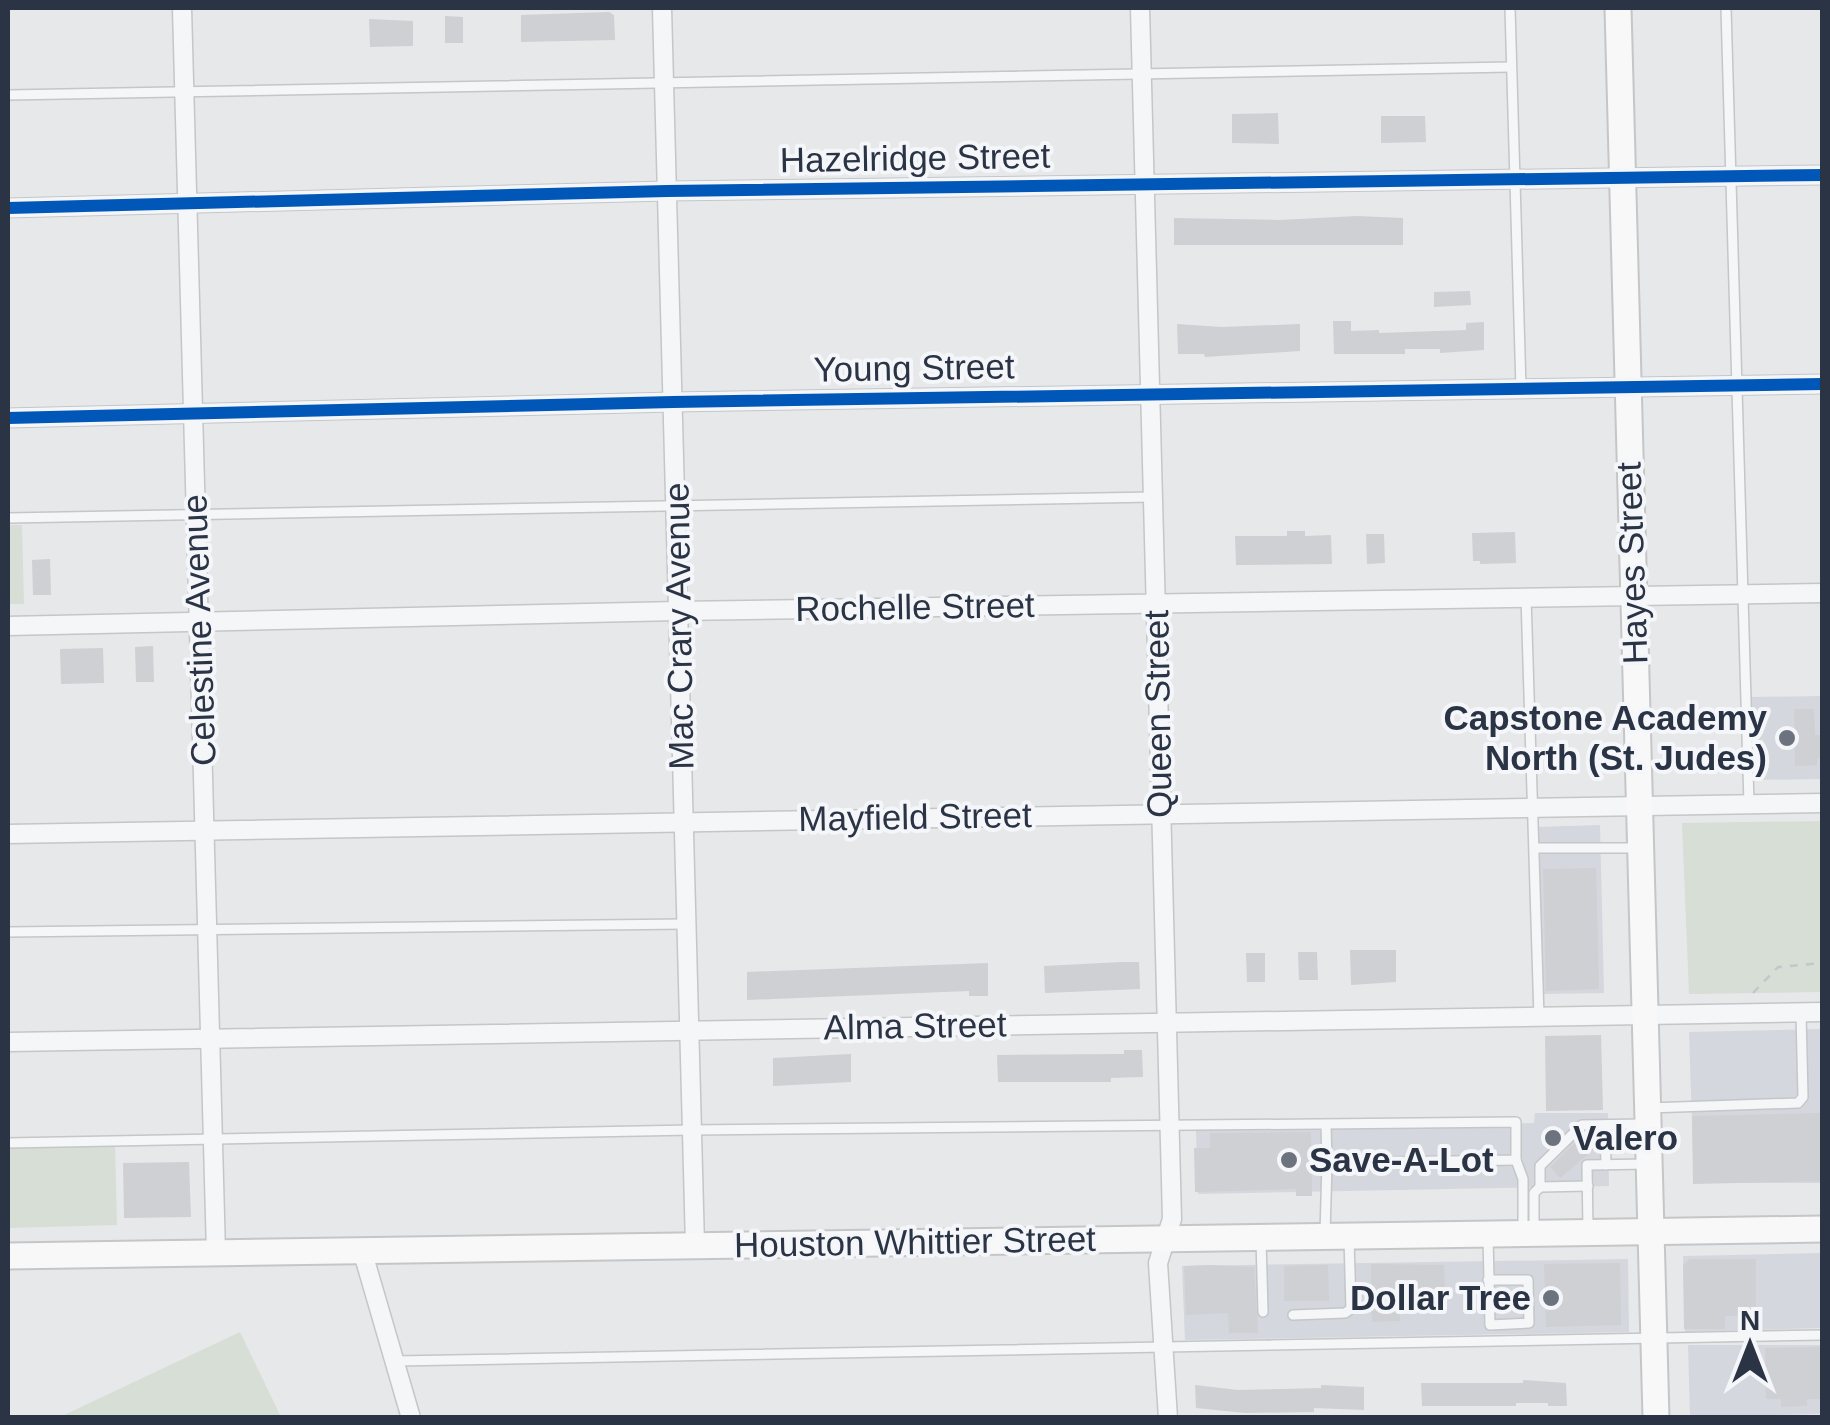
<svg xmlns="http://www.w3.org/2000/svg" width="1830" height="1425" viewBox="0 0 1830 1425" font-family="Helvetica,sans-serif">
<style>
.built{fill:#d4d7dd}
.grass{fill:#d6ded6}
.building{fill:#ced0d3}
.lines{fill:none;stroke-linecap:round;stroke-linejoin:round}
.lane-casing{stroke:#c4c6c8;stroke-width:12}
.street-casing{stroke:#c4c6c8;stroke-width:21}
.secondary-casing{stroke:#c4c6c8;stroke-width:29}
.path{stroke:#c5c6ca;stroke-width:2.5;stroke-dasharray:8 8;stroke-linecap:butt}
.lane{stroke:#f5f6f7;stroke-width:9}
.street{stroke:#f5f6f7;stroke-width:18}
.secondary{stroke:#f8f8f8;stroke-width:25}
.cycleway-casing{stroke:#f4f6f9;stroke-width:19}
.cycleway{stroke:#0057b8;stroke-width:12}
.poi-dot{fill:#6c737f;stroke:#f4f6f9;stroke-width:4}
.labels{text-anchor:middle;stroke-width:8;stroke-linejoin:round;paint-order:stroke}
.street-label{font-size:35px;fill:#2b3445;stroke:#f4f6f9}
.poi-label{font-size:35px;font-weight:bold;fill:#2b3445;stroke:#f4f6f9;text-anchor:end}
</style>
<rect width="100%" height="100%" fill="#e6e8ea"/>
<g class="built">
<polygon points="1822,696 1822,779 1753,780 1752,697"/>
<polygon points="1600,825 1604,993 1542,994 1538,827"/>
<polygon points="1822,1029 1822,1183 1694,1183 1689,1032"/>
<polygon points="1535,1113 1608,1113 1609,1186 1198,1194 1196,1130 1534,1123"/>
<polygon points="1822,1253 1822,1328 1685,1332 1683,1256"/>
<polygon points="1628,1259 1629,1332 1185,1340 1182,1266"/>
<polygon points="1688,1345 1822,1345 1822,1414 1690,1417"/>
</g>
<g class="grass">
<polygon points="8,525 22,525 24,604 8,604"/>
<polygon points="1822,821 1822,992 1689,994 1682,823"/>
<polygon points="115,1145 117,1225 8,1228 8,1148"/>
<polygon points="240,1332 281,1417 60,1417"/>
</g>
<g class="building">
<polygon points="609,12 614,15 615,40 521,42 521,15"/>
<polygon points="445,16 463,17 463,43 445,43"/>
<polygon points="369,19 413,21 413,46 370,47"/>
<polygon points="1278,113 1279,144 1232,143 1232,114"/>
<polygon points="1381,116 1425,116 1426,142 1381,143"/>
<polygon points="1357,216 1403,218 1403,245 1174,245 1174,218 1279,220"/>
<polygon points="1470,291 1471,305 1434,307 1434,292"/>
<polygon points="1333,321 1351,321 1351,331 1379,330 1379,333 1466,330 1466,323 1484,322 1484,350 1440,353 1440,349 1405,349 1405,354 1334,354"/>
<polygon points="1177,324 1222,327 1300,324 1300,351 1205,357 1204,354 1178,354"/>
<polygon points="1287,531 1305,531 1305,536 1331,535 1332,564 1236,565 1235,536 1287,536"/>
<polygon points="1515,532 1516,563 1480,564 1480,561 1473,561 1472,533"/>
<polygon points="1366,534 1384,534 1385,563 1367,564"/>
<polygon points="50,559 51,595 33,595 32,560"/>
<polygon points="153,646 154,682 136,682 135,647"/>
<polygon points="103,648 104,683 61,684 60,649"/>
<polygon points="1794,709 1814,709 1815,735 1822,735 1822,758 1817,759 1817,765 1795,766"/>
<polygon points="1596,868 1599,989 1546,991 1543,869"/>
<polygon points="1350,950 1396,950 1396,982 1351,985"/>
<polygon points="1298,952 1317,952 1318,980 1299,980"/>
<polygon points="1246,953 1265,953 1265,982 1247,982"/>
<polygon points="1121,962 1139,962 1140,989 1045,993 1044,966"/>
<polygon points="988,963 988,996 969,996 969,991 944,992 747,1000 747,972"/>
<polygon points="1601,1035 1603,1110 1546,1111 1545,1036"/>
<polygon points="1124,1050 1142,1050 1143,1077 1111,1078 1111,1082 998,1082 997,1055 1124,1054"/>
<polygon points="851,1054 851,1082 773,1086 773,1058"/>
<polygon points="1822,1113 1822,1181 1693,1184 1692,1116"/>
<polygon points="1311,1132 1312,1196 1296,1196 1296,1189 1195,1192 1194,1148 1210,1148 1210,1133"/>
<polygon points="1585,1133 1592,1133 1597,1139 1597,1147 1560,1178 1550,1167"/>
<polygon points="189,1162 191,1217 124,1218 123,1163"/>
<polygon points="1690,1259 1756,1259 1756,1315 1725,1316 1725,1329 1684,1329 1683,1265"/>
<polygon points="1620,1263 1621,1325 1546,1327 1544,1264"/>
<polygon points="1371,1264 1444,1265 1445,1297 1430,1298 1430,1302 1400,1303 1400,1321 1372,1322"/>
<polygon points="1210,1265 1254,1267 1258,1333 1229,1333 1228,1313 1186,1315 1184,1266"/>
<polygon points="1328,1265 1329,1301 1284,1301 1284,1266"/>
<polygon points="1820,1347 1821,1399 1807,1399 1807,1406 1781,1407 1781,1399 1766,1399 1765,1348"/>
<polygon points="1523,1380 1566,1383 1567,1406 1548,1406 1548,1403 1516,1403 1516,1406 1422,1406 1421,1383 1523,1383"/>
<polygon points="1195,1385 1238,1390 1321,1388 1321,1385 1364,1387 1364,1410 1314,1408 1314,1412 1245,1413 1196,1408"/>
</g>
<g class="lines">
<defs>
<g id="lane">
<polyline points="1510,8 1521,389"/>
<polyline points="1726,8 1749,804"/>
<polyline points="8,95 1510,67"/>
<polyline points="8,518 1153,497"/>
<polyline points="1526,597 1539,1017"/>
<polyline points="1535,848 1637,848"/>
<polyline points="8,932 687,924"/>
<polyline points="1648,1108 1798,1103 1803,1097 1801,1013"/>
<polyline points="1326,1125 1327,1163"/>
<polyline points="1605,1125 1606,1165"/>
<polyline points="8,1143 692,1130 1516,1122 1516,1160 1327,1163 1325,1234"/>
<polyline points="1516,1160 1523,1179 1523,1231"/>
<polyline points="1540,1187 1588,1186"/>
<polyline points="1588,1229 1587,1165 1648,1164"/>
<polyline points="1534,1231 1534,1193 1540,1187 1540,1166 1582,1125 1644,1124"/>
<polyline points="1488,1236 1490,1325 1529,1323 1528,1280 1488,1280"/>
<polyline points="1261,1239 1263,1312"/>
<polyline points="1293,1315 1345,1313 1351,1309 1349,1238"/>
<polyline points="395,1361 1822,1335"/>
</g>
<g id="street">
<polyline points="182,8 216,1253"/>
<polyline points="662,8 695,1245"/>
<polyline points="1140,8 1172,1219 1158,1263 1168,1418"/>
<polyline points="8,208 667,191 1822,175"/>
<polyline points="8,418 673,402 1822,384"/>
<polyline points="8,626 678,611 1822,593"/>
<polyline points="8,834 1822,803"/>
<polyline points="8,1042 1822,1012"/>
<polyline points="362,1250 411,1418"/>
</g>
<g id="secondary">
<polyline points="1618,8 1656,1418"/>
<polyline points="8,1256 1822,1229"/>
</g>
</defs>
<use href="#lane" class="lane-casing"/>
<use href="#street" class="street-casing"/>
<use href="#secondary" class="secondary-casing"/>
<polyline class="path" points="1753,993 1778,967 1822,963"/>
<use href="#lane" class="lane"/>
<use href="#street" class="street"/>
<use href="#secondary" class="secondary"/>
<defs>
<g id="cycleway">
<polyline points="8,208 667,191 1822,175"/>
<polyline points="8,418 673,402 1822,384"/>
</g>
</defs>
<use href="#cycleway" class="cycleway-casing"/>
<use href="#cycleway" class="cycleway"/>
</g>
<g class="poi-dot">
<circle cx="1787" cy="738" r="10"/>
<circle cx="1553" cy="1138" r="10"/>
<circle cx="1289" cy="1160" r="10"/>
<circle cx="1551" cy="1298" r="10"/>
</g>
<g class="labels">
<g class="street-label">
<text transform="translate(915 158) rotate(-1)" y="12">Hazelridge Street</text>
<text transform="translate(914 368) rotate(-1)" y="12">Young Street</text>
<text transform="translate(1632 563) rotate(-92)" y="12">Hayes Street</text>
<text transform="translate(915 607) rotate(-1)" y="12">Rochelle Street</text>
<text transform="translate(679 626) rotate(-91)" y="12">Mac Crary Avenue</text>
<text transform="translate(199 630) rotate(-92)" y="12">Celestine Avenue</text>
<text transform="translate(1158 714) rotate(-91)" y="12">Queen Street</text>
<text transform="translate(915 817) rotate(-1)" y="12">Mayfield Street</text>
<text transform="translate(915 1026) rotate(-1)" y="12">Alma Street</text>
<text transform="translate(915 1242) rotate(-1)" y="12">Houston Whittier Street</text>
</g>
<g class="poi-label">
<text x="1767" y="730">Capstone Academy<tspan x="1767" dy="40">North (St. Judes)</tspan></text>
<text x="1573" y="1150" text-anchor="start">Valero</text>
<text x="1309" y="1172" text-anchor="start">Save-A-Lot</text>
<text x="1531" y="1310">Dollar Tree</text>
</g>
</g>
<rect width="1830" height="1425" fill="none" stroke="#2b3445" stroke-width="20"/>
<g transform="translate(1750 1345)" stroke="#f4f6f9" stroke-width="8" paint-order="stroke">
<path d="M0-8L18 38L0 25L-18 38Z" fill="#2b3445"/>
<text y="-15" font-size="28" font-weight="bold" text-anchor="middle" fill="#2b3445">N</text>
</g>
</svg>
